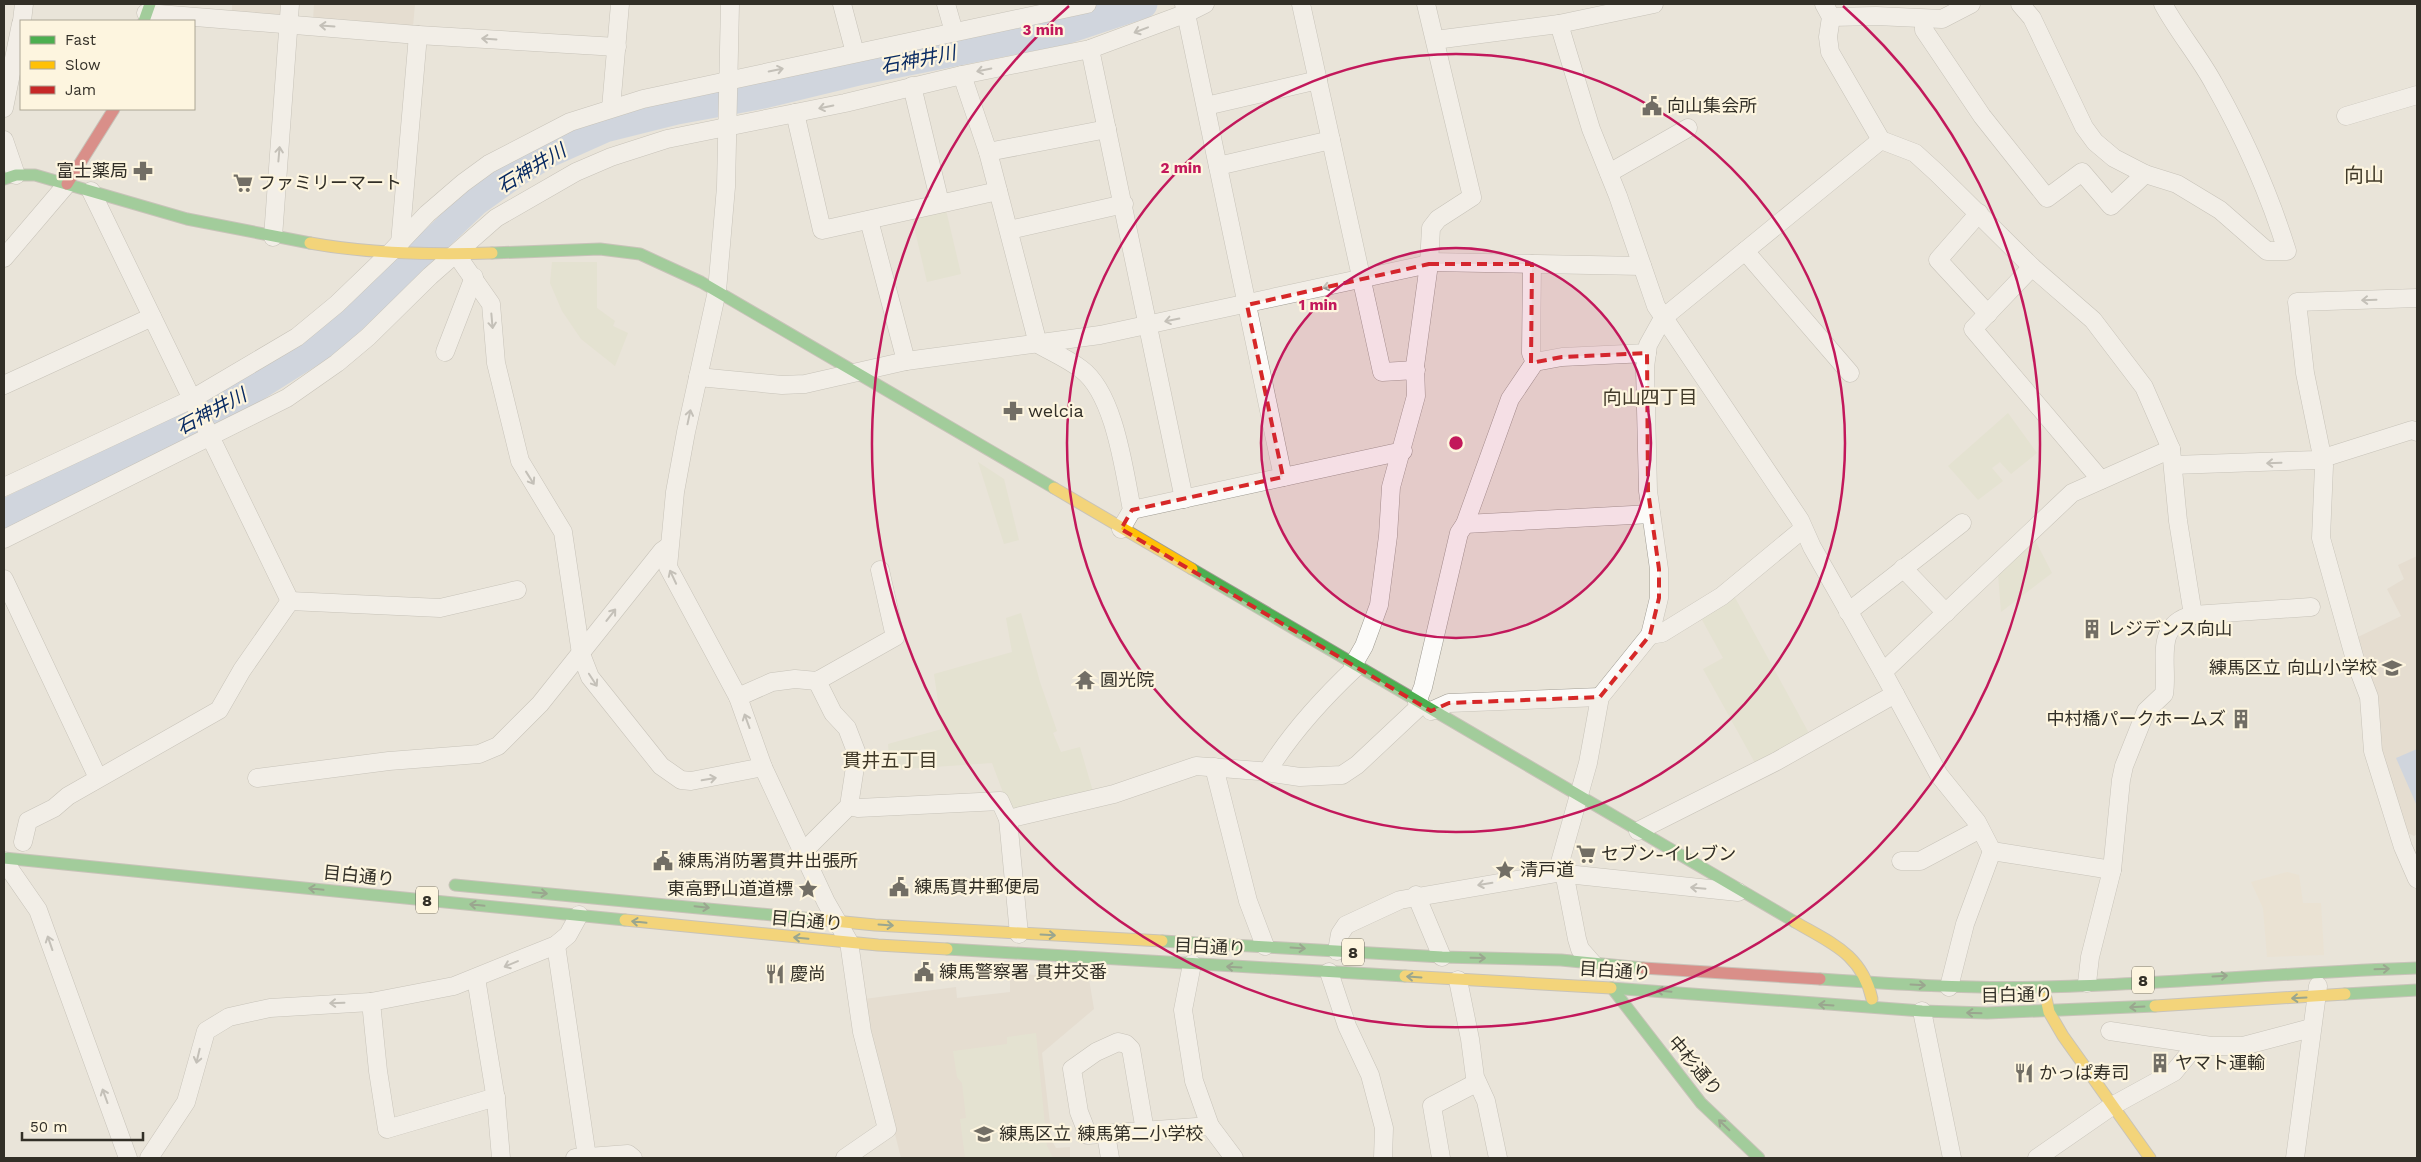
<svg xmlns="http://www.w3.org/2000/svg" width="2421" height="1162" viewBox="0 0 2421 1162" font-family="'Work Sans','Noto Sans JP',sans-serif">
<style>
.built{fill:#eae1cc}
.education{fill:#dfd5c6}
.green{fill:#dee0c7}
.water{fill:#b1c4e3}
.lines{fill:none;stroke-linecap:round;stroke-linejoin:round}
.river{stroke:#b1c4e3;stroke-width:29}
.street-casing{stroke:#9f9b92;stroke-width:19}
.fast-casing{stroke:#9f9b92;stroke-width:13}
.slow-casing{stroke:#9f9b92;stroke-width:13}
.jam-casing{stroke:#9f9b92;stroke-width:13}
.street{stroke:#fcfbf9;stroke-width:18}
.fast{stroke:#4caf50;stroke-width:11}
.slow{stroke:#ffc107;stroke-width:11}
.jam{stroke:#c62828;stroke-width:11}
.oneway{stroke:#979590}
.oneway2{stroke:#3b5c35}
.marked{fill:none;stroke:#d62828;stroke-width:4;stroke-dasharray:10 6;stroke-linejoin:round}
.ring{fill:none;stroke:#c2185b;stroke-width:2.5}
.labels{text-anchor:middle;stroke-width:4.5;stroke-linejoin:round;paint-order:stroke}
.shield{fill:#fdf5df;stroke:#6f6a5e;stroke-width:1}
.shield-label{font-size:16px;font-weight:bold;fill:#322f27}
.poi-label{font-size:18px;fill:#322f27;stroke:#fdf5df;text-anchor:start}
.street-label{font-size:18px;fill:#322f27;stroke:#fdf5df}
.water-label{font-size:19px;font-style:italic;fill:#082a62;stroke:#fdf5df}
.neighbourhood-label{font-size:19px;fill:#413a29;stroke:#fdf5df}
.quarter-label{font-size:20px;fill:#413a29;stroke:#fdf5df}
.centre{fill:#c2185b;stroke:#fdf5df;stroke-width:2.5}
.ring-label{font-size:15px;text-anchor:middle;font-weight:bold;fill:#c2185b;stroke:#fdf5df;stroke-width:4.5;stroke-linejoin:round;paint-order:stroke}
</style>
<rect width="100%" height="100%" fill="#e9e4d9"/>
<polygon class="built" points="2287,872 2299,875 2303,903 2321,903 2324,955 2267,957 2263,908 2251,882"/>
<g class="education">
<polygon points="232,4 283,4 282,17 232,14"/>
<polygon points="314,4 415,4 413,27 313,20"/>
<polygon points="2417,556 2417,834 2414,836 2408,833 2379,747 2378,698 2356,638 2401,616 2387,589 2404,579 2398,565"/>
<polygon points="1010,973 1089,979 1094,1009 1042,1053 1052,1141 1056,1148 1070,1147 1070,1158 901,1158 869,1031 864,999 956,987 957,998 1010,992"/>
</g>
<g class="green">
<polygon points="946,210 961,274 927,282 912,218"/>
<polygon points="552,262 597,262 597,308 615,321 613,326 628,333 615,366 581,339 562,311 550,283"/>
<polygon points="2008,413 2037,453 2011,474 2000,462 1992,468 2003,481 1978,500 1948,466"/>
<polygon points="978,462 1004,479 1019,540 1004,544"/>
<polygon points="2035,540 2052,573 2001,612 1998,573"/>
<polygon points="1733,594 1810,735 1755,763 1703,669 1723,658 1701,618"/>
<polygon points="1021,613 1040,682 1057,731 1053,733 1061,752 1080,747 1094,795 1010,811 992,763 890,770 888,744 942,729 934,674 1012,652 1006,618"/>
<polygon points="1036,1033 1047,1146 1053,1158 965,1158 960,1119 966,1118 962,1083 957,1077 953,1051 1007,1044 1007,1037"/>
</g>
<polygon class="water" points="2417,749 2417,806 2396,758"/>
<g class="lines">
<polyline class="river" points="4,514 235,400 329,341 475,202 517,172 549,153 605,128 677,110 764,94 863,70 1065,30 1143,4"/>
<defs>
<g id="street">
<polyline points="730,4 726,187 717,291 686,432 675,492 668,567 738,697 763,767 826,902 849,942 862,1032 887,1129 845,1158"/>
<polyline points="842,4 855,53"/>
<polyline points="946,4 954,32"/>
<polyline points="1184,4 1283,477"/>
<polyline points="1301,4 1382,372 1416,370"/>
<polyline points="1824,4 1831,17 1828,37 1830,52 1881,140 1915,153 1937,173 2032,267 2093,320 2144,387 2171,449 2178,521 2193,615"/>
<path d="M2020,4L2032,18L2084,127L2095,142L2114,158L2145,174L2177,184L2220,210L2267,251H2287C2269,193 2244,137 2214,84C2199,56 2178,32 2163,4"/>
<polyline points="146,13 418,35 617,47"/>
<polyline points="1831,17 1876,16 1942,19 1971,4"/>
<polyline points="1924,20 1924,30 1982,116 2047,198 2082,172 2111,206 2145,174"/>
<polyline points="22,21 24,4"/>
<polyline points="1559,24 1591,129 1618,196 1656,306 1800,520 1812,547 1883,672 1939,775 1977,822 1992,851 2112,870"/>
<polyline points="1435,40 1559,24 1654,4"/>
<polyline points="1090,49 1184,499"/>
<path d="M962,75L988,152L1038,344C1052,352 1068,359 1081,369C1115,394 1124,471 1132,510L1121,529"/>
<polyline points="912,86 940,203"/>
<polyline points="1206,106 1318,80"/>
<polyline points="4,108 21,24"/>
<polyline points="611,108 620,4"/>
<polyline points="795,113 822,230 998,191"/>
<polyline points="2346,116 2417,95"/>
<polyline points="4,140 16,175"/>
<polyline points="988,152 1107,129"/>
<polyline points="1218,166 1331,140"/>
<polyline points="1609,173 1688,128"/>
<polyline points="91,191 290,601"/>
<polyline points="1979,213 1938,260 1988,314"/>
<polyline points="869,220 906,361"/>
<polyline points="1009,230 1124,204"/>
<polyline points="273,237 290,4"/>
<polyline points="400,243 418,35"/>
<polyline points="1745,251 1850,373"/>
<polyline points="456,254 491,304 496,363 520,461 563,532 581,654 590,677 661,766 681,780 691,781 763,767"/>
<polyline points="4,258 67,184"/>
<polyline points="1429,262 1642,266"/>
<polyline points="1532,264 1531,353 1535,362"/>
<polyline points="2032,267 1973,329 2101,480"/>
<polyline points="2417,298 2297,302 2305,373 2324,466 2321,538 2356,663 2369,697 2373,751 2403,847 2417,879"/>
<polyline points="445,352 474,277"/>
<polyline points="698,377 782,385 805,384 906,361 1100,335 1429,264"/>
<polyline points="4,385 152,317"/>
<polyline points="2173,465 2317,460 2412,430 2417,432"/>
<polyline points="4,487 192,399 297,337 337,304 391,252 427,214 463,183 489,164 570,122 643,99 1087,4"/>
<polyline points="1132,510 1403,451"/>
<polyline points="1465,524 1651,514"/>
<polyline points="4,539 287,398 337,363 368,337 430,276 496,218 576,172 611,157 667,139 845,103 962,75 1090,49 1187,13 1205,4"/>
<polyline points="1903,568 1946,613"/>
<polyline points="4,579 98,778"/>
<polyline points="290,601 440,608 517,590"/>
<polyline points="1848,612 1962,523"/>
<polyline points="1650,635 1662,633 1722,596 1803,529"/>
<polyline points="1353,665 1364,646 1379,605 1388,536 1391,487 1416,396 1415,366 1429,264 1431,228 1438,219 1472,197 1426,4"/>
<polyline points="1883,672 2072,493 2171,449"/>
<polyline points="738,697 772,682 795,679 817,681 895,637 880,570"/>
<polyline points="1417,702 1423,687 1459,533 1465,524 1510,399 1535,362 1562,357 1647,353"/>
<polyline points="1431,711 1449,703 1600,697"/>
<polyline points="1214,767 1248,901 1265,946"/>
<path d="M1267,772C1291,733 1323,698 1356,667"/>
<polyline points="257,778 389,761 479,754 498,746 540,704 662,551 669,546"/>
<polyline points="849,806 858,808 1000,801 1008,819 1019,934"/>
<polyline points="1008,819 1114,794 1196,766 1259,771 1300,777 1342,775 1357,765 1421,705"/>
<polyline points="1638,831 1777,761 1895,694"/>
<polyline points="23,842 28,821 54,808 68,796 219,710 242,670 290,601"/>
<polyline points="803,852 849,806 857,754 847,728 833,713 817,681"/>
<polyline points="4,861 38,910 128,1158"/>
<polyline points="1901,861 1920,861 1980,829"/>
<polyline points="1564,872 1577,939 1580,949 1595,966"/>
<polyline points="1557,873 1588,763 1600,697 1650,635 1659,598 1659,569 1648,491 1645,367 1648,345 1663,318 1881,140"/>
<polyline points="1416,895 1442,957"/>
<polyline points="556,945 587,1157"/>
<polyline points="1337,951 1340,934 1346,925 1400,900 1557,873 1738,892"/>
<polyline points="1192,964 1183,1010 1194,1081 1210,1126 1234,1158"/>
<polyline points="1329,972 1347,1026 1370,1075 1384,1128 1383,1158"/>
<polyline points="476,978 496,1100 501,1158"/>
<polyline points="1458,980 1470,1039 1475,1077 1486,1101 1498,1158"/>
<path d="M2087,983L2090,957L2112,870L2121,780L2124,766L2146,711L2164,694C2169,664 2152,625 2193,615L2311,607"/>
<polyline points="1949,987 1965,924 1992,851"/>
<polyline points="371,1002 378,1071 387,1129 496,1097"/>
<polyline points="1922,1011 1952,1158"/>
<polyline points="2110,1031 2211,1046 2243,1046 2311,1028"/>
<polyline points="1145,1131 1131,1049 1126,1044 1118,1042 1096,1052 1072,1069 1079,1112 1088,1135 1210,1126"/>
<polyline points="1106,1134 1110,1158"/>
<polyline points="149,1158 186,1102 206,1031 229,1017 270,1008 371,1002 454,986 556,945 568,935 579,915"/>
<polyline points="575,1158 628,1154 633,1158"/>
<polyline points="1441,1158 1432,1106 1476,1083"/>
<polyline points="2037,1158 2112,1106 2174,1072 2197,1044"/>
<polyline points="2295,1158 2318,986"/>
</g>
<g id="fast">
<polyline points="144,21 150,4"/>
<polyline points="4,179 16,175 35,175 187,219 310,243"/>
<polyline points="492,253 600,249 640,254 701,282 1054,488"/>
<polyline points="1192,569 1795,922"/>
<polyline points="4,858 625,920"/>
<polyline points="455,885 814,919"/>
<polyline points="1162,941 1442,957 1561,960 1643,968"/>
<polyline points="947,949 1405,976"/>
<path d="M1820,979C1894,984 1968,989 2043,987C2168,984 2292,972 2417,968"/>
<polyline points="1611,988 1922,1011 1987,1013 2155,1006"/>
<polyline points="1612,988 1701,1103 1759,1158"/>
<polyline points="2345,994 2417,990"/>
</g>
<g id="slow">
<path d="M310,243C370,254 432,255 492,253"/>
<polyline points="1054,488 1192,569"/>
<polyline points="814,919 875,925 1162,941"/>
<polyline points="625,920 878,945 947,949"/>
<path d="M1795,922C1831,943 1862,954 1872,999"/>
<polyline points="1405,976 1611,988"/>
<polyline points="2046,998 2049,1012 2063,1036 2150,1158"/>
<polyline points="2155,1006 2345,994"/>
</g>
<g id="jam">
<polyline points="67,184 114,109"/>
<polyline points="1643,968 1820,979"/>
</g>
</defs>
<use href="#street" class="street-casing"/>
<use href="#fast" class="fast-casing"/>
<use href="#slow" class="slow-casing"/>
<use href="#jam" class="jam-casing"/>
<use href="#street" class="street"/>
<use href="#fast" class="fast"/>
<use href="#slow" class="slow"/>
<use href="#jam" class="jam"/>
</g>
<defs><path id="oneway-shaft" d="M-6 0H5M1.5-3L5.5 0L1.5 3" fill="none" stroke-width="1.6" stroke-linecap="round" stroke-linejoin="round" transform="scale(1.25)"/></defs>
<g class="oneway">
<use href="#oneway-shaft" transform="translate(327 26) rotate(-176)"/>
<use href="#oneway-shaft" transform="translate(1141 30) rotate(159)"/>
<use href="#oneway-shaft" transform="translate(489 39) rotate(-176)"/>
<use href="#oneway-shaft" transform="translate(776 70) rotate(-12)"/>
<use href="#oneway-shaft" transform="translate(984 70) rotate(168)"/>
<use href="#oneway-shaft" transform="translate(826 107) rotate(168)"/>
<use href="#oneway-shaft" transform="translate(279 154) rotate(-85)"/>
<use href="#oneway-shaft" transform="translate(1330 286) rotate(167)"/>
<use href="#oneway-shaft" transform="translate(2369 300) rotate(178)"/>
<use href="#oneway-shaft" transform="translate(1172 320) rotate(169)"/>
<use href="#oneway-shaft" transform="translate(492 321) rotate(85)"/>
<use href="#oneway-shaft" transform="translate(689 417) rotate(-78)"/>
<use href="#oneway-shaft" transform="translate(2274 463) rotate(178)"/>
<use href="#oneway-shaft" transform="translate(530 478) rotate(58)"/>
<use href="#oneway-shaft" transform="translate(673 577) rotate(-115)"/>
<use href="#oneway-shaft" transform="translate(611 615) rotate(-52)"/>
<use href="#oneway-shaft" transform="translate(593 680) rotate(57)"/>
<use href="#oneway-shaft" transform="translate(747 721) rotate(-110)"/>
<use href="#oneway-shaft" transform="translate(709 779) rotate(-10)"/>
<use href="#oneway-shaft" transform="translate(1485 884) rotate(171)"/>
<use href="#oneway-shaft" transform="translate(1698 888) rotate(-175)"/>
<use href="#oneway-shaft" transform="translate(50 943) rotate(-109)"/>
<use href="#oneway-shaft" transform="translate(511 964) rotate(157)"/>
<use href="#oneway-shaft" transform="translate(337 1003) rotate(178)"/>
<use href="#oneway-shaft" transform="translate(198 1056) rotate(103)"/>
<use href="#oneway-shaft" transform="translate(105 1096) rotate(-110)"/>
</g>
<g class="oneway2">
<use href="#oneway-shaft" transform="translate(316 889) rotate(-174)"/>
<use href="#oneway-shaft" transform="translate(540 893) rotate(5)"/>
<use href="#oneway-shaft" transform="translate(477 905) rotate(-174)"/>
<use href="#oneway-shaft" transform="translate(702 907) rotate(6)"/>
<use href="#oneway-shaft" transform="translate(639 922) rotate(-174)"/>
<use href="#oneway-shaft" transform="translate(886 925) rotate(4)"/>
<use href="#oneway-shaft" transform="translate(1048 935) rotate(3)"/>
<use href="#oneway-shaft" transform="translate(801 938) rotate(-175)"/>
<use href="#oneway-shaft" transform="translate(1298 948) rotate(4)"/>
<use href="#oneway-shaft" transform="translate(1478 958) rotate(1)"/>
<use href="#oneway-shaft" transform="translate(1234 967) rotate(-177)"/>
<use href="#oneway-shaft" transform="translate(2382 969) rotate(-2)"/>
<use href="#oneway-shaft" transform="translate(2220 976) rotate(-3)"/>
<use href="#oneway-shaft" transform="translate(1414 977) rotate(-176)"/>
<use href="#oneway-shaft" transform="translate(1918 985) rotate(3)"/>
<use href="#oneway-shaft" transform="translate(1664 991) rotate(-175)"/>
<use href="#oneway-shaft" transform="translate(2299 998) rotate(177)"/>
<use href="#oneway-shaft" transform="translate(1826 1005) rotate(-176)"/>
<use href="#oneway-shaft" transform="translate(2137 1007) rotate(177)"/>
<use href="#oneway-shaft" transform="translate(1974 1013) rotate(-178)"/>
<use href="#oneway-shaft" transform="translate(1724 1125) rotate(-136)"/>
</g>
<path d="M0 0H2421V1162H0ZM1429,264H1532L1531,363L1562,357L1647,353L1648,491L1659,569V598L1650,635L1600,697L1449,703L1431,711L1121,529L1132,510L1283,477L1247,305Z" fill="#e9e4d9" fill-opacity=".55" fill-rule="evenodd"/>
<path class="marked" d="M1429,264H1532L1531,363L1562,357L1647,353L1648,491L1659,569V598L1650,635L1600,697L1449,703L1431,711L1121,529L1132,510L1283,477L1247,305Z"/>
<circle cx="1456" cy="443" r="195" fill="#c2185b" fill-opacity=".12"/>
<g class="ring">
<circle cx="1456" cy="443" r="195"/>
<circle cx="1456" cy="443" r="389"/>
<path d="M1843 6A584 584 0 1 1 1069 6"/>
</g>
<defs>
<symbol id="civic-bare" viewBox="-9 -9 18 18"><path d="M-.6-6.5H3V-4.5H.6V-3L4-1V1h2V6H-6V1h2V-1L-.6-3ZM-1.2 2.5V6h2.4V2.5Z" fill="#726e65" stroke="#fdf5df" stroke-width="2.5" paint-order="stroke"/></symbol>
<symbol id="pharmacy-bare" viewBox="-9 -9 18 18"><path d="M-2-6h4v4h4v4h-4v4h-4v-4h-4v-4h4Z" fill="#726e65" stroke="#fdf5df" stroke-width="2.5" paint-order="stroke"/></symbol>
<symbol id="supermarket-bare" viewBox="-9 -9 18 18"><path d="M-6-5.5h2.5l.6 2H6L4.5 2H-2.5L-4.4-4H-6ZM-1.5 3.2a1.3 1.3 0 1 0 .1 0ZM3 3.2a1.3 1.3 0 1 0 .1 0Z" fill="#726e65" stroke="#fdf5df" stroke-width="2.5" paint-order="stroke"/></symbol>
<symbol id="building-bare" viewBox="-9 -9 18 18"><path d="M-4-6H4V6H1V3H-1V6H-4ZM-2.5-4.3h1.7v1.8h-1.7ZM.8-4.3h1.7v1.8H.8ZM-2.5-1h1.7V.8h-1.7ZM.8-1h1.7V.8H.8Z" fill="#726e65" stroke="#fdf5df" stroke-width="2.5" paint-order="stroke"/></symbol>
<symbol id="school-bare" viewBox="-9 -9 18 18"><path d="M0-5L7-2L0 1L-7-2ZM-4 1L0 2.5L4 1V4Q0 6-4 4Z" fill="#726e65" stroke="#fdf5df" stroke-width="2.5" paint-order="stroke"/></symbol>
<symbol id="temple-bare" viewBox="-9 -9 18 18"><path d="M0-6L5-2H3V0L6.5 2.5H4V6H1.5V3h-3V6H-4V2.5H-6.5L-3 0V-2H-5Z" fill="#726e65" stroke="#fdf5df" stroke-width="2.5" paint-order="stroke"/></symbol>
<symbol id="sight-bare" viewBox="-9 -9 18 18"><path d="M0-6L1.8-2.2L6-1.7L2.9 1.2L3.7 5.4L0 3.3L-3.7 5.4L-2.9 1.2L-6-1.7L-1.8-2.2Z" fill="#726e65" stroke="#fdf5df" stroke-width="2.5" paint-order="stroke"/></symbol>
<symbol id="restaurant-bare" viewBox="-9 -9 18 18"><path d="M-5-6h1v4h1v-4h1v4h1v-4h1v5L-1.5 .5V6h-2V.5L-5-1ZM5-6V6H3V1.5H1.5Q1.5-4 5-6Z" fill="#726e65" stroke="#fdf5df" stroke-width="2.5" paint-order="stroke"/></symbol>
</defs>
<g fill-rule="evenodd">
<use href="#civic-bare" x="1638" y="92" width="28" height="28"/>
<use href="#pharmacy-bare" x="129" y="157" width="28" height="28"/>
<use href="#supermarket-bare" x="229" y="169" width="28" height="28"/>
<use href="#pharmacy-bare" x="999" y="397" width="28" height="28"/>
<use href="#building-bare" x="2078" y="615" width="28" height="28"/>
<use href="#school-bare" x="2378" y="654" width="28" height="28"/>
<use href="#temple-bare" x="1071" y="666" width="28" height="28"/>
<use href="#building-bare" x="2227" y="705" width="28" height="28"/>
<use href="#supermarket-bare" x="1572" y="840" width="28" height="28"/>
<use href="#civic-bare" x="649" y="847" width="28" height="28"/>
<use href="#sight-bare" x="1491" y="856" width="28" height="28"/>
<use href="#civic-bare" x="885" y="873" width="28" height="28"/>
<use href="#sight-bare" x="794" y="875" width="28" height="28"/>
<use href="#civic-bare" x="910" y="958" width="28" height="28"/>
<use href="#restaurant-bare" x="761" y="960" width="28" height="28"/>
<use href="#building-bare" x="2146" y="1049" width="28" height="28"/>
<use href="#restaurant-bare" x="2010" y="1059" width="28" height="28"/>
<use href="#school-bare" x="970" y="1120" width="28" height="28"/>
</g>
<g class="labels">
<g class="shield">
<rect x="416" y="886.5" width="22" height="27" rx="4"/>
<rect x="1342" y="938.5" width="22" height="27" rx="4"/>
<rect x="2132" y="966.5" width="22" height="27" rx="4"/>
</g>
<g class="shield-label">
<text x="427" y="906">8</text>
<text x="1353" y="958">8</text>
<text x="2143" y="986">8</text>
</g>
<g class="poi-label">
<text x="1667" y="112">向山集会所</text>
<text x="128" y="177" text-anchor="end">富士薬局</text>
<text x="258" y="189">ファミリーマート</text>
<text x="1028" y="417">welcia</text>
<text x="2107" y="635">レジデンス向山</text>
<text x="2377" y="674" text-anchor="end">練馬区立 向山小学校</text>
<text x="1100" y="686">圓光院</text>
<text x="2226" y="725" text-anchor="end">中村橋パークホームズ</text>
<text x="1601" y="860">セブン-イレブン</text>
<text x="678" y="867">練馬消防署貫井出張所</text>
<text x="1520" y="876">清戸道</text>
<text x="914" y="893">練馬貫井郵便局</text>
<text x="793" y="895" text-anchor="end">東高野山道道標</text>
<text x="939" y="978">練馬警察署 貫井交番</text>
<text x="790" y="980">慶尚</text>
<text x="2175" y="1069">ヤマト運輸</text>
<text x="2039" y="1079">かっぱ寿司</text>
<text x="999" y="1140">練馬区立 練馬第二小学校</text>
</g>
<g class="street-label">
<text transform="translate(359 876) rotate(6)" y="6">目白通り</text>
<text transform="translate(807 921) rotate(5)" y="6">目白通り</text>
<text transform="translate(1210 947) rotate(3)" y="6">目白通り</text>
<text transform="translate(1615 971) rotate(4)" y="6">目白通り</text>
<text transform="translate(2017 995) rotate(-1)" y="6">目白通り</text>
<text transform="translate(1695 1066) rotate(50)" y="6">中杉通り</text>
</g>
<g class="water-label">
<text transform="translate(918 59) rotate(-11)" y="7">石神井川</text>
<text transform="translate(531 168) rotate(-31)" y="7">石神井川</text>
<text transform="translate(211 411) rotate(-28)" y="7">石神井川</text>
</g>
<g class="neighbourhood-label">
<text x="1650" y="404">向山四丁目</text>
<text x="890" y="767">貫井五丁目</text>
</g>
<g class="quarter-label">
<text x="2364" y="182">向山</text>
</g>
</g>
<circle cx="1456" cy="443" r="8" class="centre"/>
<g class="ring-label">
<text x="1043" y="35">3 min</text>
<text x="1181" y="173">2 min</text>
<text x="1318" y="310">1 min</text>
</g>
<rect width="2421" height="1162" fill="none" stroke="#322f27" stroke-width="10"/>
<rect x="20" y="20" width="175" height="90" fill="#fdf5df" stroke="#aca695"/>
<rect x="30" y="36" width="25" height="8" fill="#4caf50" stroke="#aca695"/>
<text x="65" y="45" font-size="15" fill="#322f27">Fast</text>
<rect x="30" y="61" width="25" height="8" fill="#ffc107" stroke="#aca695"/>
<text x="65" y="70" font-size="15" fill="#322f27">Slow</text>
<rect x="30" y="86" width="25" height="8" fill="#c62828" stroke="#aca695"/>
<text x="65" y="95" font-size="15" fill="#322f27">Jam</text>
<path d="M22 1132v8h121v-8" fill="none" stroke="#322f27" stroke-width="2.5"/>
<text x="30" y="1132" font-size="15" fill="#322f27" stroke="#fdf5df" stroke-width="4" paint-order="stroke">50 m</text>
</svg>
